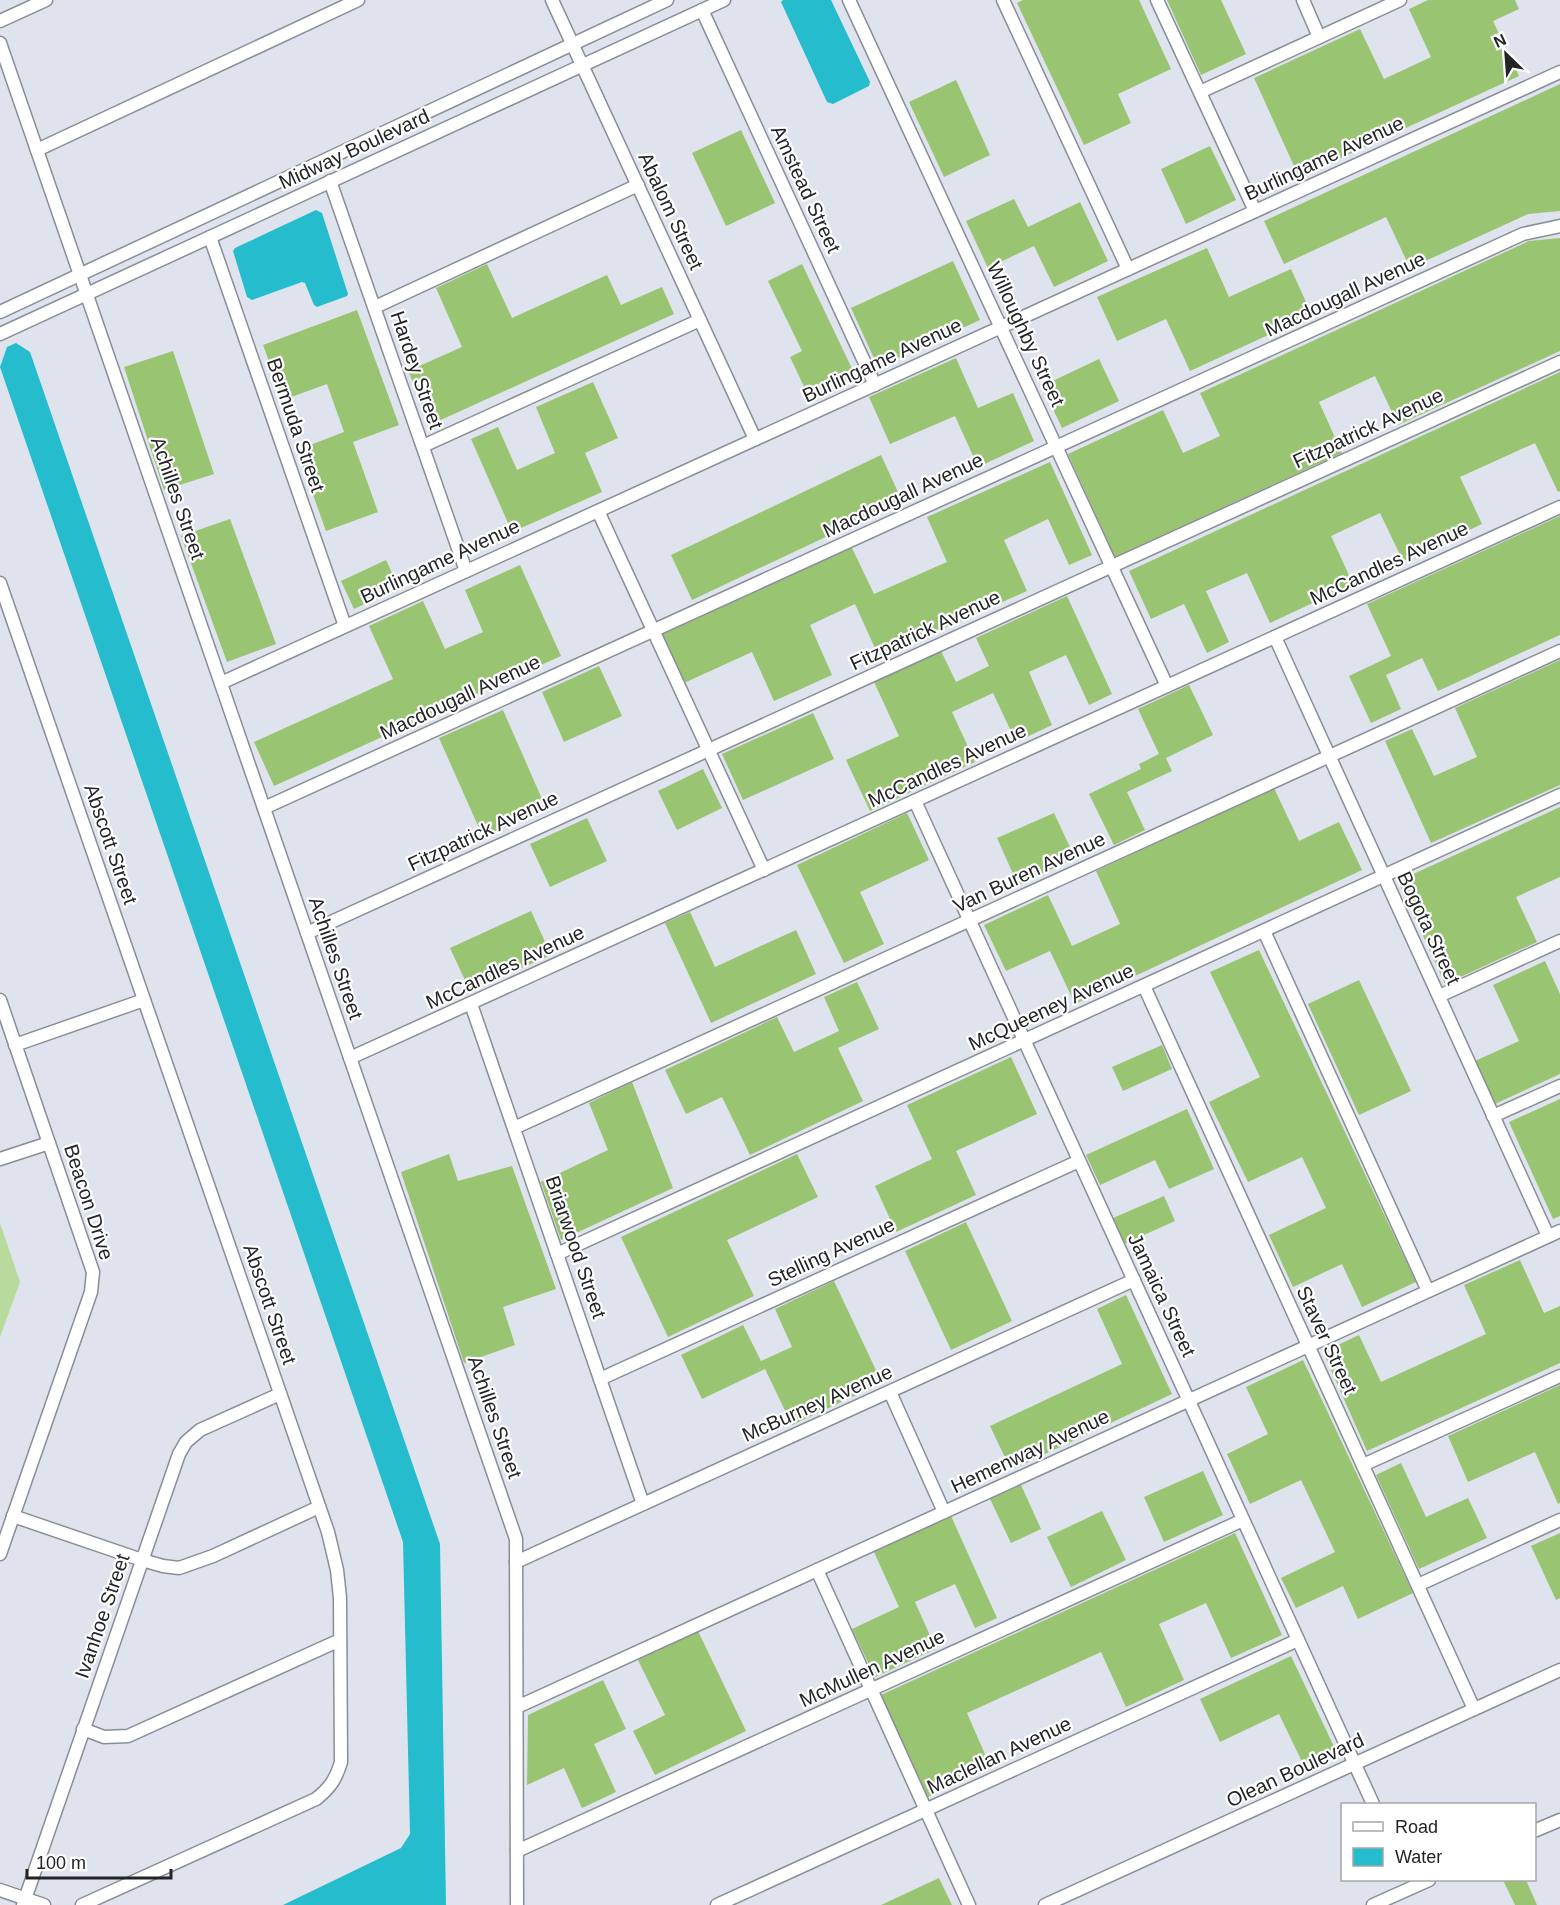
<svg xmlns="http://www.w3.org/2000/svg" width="1560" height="1905" viewBox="0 0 1560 1905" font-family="Arial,sans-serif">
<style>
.green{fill:#b9da9d}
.forest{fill:#99c472}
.water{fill:#25bdce}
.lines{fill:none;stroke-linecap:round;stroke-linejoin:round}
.minor-casing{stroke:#898d96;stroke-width:15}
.minor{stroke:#fff;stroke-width:12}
.labels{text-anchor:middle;stroke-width:4.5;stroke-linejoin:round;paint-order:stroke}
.street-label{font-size:20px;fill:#232428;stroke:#fff}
</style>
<rect width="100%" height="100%" fill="#dfe3ed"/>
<polygon class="green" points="0,1223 20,1282 0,1337"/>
<g class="forest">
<polygon points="1023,0 1139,0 1171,69 1118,94 1131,123 1084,145 1017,3"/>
<polygon points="1167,0 1221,0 1246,54 1201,75"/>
<polygon points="1428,0 1515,0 1519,9 1493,21 1519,76 1299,177 1254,78 1360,29 1384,79 1431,57 1409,9"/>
<polygon points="956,80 990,155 944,177 909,102"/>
<polygon points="1560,84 1560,211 1528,214 1410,268 1386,217 1284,264 1264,221"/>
<polygon points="741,130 775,203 726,226 692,153"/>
<polygon points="1210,146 1236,200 1186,224 1161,169"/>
<polygon points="1014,199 1028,227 1080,202 1108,261 1054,287 1034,246 988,268 966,221"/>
<polygon points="1560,238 1560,351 1398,425 1375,376 1319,402 1342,453 1115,557 1068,454 1163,410 1183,453 1220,436 1200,393 1529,241"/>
<polygon points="1207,248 1229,297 1291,269 1312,315 1190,371 1166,319 1117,341 1097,297"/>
<polygon points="953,261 980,320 878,367 851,308"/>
<polygon points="487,264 512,318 607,275 621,305 662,287 674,314 432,424 408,371 462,347 436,288"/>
<polygon points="802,264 856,377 810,399 790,357 802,351 768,281"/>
<polygon points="357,310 399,425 353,442 378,512 326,531 297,450 344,432 327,384 283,400 263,345"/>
<polygon points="173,351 214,474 164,490 124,367"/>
<polygon points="956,358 978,408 1013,393 1034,441 978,467 955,416 890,444 869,397"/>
<polygon points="1099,359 1119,401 1062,428 1042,386"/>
<polygon points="1560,372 1560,491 1558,492 1535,443 1460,477 1482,524 1403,561 1380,513 1331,536 1353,584 1270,623 1247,573 1206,591 1229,642 1207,653 1184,604 1151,619 1129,571"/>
<polygon points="593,382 618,438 585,453 602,492 512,532 471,439 498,427 517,470 555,453 536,407"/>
<polygon points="881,455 902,501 692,600 671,555"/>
<polygon points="1050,462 1092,555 1069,565 1048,519 1004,540 1027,591 879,657 855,604 810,625 832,675 774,701 752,652 684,683 662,634 852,548 874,594 947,562 927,517"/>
<polygon points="1560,516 1560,635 1438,691 1422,658 1386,675 1401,709 1371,723 1349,676 1391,656 1367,604"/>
<polygon points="230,519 276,644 227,662 181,536"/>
<polygon points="386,560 399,588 354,609 341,581"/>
<polygon points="520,565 561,656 274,786 254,742 393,679 369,626 423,601 445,649 483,632 465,590"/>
<polygon points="1067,596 1112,694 1089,705 1066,655 1029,672 1052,725 1016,742 993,693 952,712 975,762 870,811 846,760 899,736 874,682 941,651 956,682 989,666 976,638"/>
<polygon points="1560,660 1560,785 1431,843 1385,741 1412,729 1434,776 1477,757 1455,708"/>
<polygon points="599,666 622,716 564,742 542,692"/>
<polygon points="1189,685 1213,735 1166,758 1172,771 1127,792 1145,830 1114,845 1089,794 1141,769 1139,764 1159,754 1138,709"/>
<polygon points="503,710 546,808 483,837 439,738"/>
<polygon points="813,713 834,759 743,800 722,754"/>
<polygon points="703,769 722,808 677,830 658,791"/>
<polygon points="1274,788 1299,841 1339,822 1362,870 1075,1004 1050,951 1006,971 984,925 1048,895 1072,946 1120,924 1096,871"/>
<polygon points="1560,807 1560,877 1516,897 1537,942 1445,984 1398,881"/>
<polygon points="907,813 929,860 860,892 884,944 844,963 797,865"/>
<polygon points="1054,813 1075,858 1018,885 997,838"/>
<polygon points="587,818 607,861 550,887 530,844"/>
<polygon points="531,911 551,955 470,991 450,948"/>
<polygon points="690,912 715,967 796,930 816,974 711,1023 665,923"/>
<polygon points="1259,950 1416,1282 1362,1307 1342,1264 1293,1287 1269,1235 1326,1208 1302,1157 1248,1182 1209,1102 1260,1077 1210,972"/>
<polygon points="1545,961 1560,994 1560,1074 1495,1104 1475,1061 1519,1041 1493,985"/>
<polygon points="1359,980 1411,1091 1359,1115 1308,1004"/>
<polygon points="857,982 879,1029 838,1048 863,1101 750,1155 722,1097 686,1114 665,1070 777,1017 794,1052 839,1031 824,997"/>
<polygon points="1162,1045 1172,1069 1123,1091 1112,1067"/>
<polygon points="1011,1057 1037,1114 956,1151 976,1195 896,1232 875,1186 932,1159 907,1105"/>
<polygon points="632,1082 673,1188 561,1240 541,1182 608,1150 589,1103"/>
<polygon points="1560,1099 1560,1216 1553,1219 1509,1122"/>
<polygon points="1187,1109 1214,1169 1169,1189 1155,1160 1100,1185 1086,1155"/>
<polygon points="449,1154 458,1181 512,1166 556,1289 503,1307 515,1345 464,1363 401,1172"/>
<polygon points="797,1154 818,1197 727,1240 754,1296 668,1337 621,1237"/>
<polygon points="1164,1196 1175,1221 1124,1244 1113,1218"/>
<polygon points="966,1222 1012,1321 951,1350 905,1251"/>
<polygon points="1520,1260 1544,1313 1560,1306 1560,1363 1367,1451 1323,1352 1359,1335 1381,1382 1486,1334 1464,1285"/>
<polygon points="834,1281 882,1383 792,1425 765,1369 702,1399 681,1355 743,1325 761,1361 792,1347 775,1309"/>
<polygon points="1126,1295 1172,1394 1011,1470 990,1426 1122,1364 1097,1309"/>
<polygon points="1303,1360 1413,1593 1358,1619 1343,1586 1296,1608 1281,1578 1335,1552 1301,1480 1250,1504 1227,1454 1268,1434 1246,1387"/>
<polygon points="1560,1385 1560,1503 1558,1504 1535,1452 1468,1482 1448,1436"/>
<polygon points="1401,1463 1426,1517 1468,1498 1487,1538 1419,1569 1376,1475"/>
<polygon points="1203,1471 1223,1515 1164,1542 1144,1497"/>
<polygon points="1021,1485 1041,1529 1011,1543 990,1499"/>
<polygon points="1102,1511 1126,1560 1071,1587 1047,1537"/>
<polygon points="951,1516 997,1618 975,1628 955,1584 915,1602 936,1649 875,1677 852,1629 899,1607 874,1552"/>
<polygon points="1235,1533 1282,1635 1231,1658 1206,1603 1159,1624 1184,1680 1126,1707 1101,1652 967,1713 991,1768 928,1797 881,1695"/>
<polygon points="1560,1533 1560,1598 1556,1600 1531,1546"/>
<polygon points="698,1631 746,1731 655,1775 633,1731 665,1715 638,1660"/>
<polygon points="1291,1656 1337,1753 1305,1768 1279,1714 1220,1742 1200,1699"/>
<polygon points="603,1680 626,1729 594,1744 616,1792 582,1808 564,1768 527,1785 528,1715"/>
<polygon points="939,1878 952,1905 881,1905"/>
<polygon points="1503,1880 1526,1880 1537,1905 1515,1905"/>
</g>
<g class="water">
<polygon points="783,0 831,0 870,82 869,86 833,104 827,102 781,2"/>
<polygon points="316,210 322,213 348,294 347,296 317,307 314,305 305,283 302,282 252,300 247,297 233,251 235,248"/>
<polygon points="16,343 30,352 440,1544 446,1905 283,1905 401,1848 410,1834 403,1542 0,367 7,347"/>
</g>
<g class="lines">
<defs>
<g id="minor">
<polyline points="552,0 755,439"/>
<polyline points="849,0 1167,686"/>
<polyline points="1003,0 1128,269"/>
<polyline points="1157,0 1255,211"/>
<polyline points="1303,0 1319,37"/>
<polyline points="702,10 875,385"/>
<polyline points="0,21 46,0"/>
<polyline points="0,43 516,1539 517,1905"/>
<polyline points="1200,92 1400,0"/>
<polyline points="37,150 358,0"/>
<polyline points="330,181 466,571"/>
<polyline points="210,237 345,626"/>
<polyline points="375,307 638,185"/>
<polyline points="0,312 667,0"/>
<polyline points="0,334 724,0"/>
<polyline points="423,446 700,320"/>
<polyline points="598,511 764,870"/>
<path d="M0,583L328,1532L337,1570L340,1598L341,1762C336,1779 330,1788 316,1799L82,1905"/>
<polyline points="1275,637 1548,1236"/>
<polyline points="221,683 1560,72"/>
<polyline points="915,801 1373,1804"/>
<polyline points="264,808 1523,234 1560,226"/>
<polyline points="1264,931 1428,1291"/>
<polyline points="307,933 1560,362"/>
<polyline points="1144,986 1474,1709"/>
<polyline points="1439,996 1560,941"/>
<polyline points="0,1000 93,1272 91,1292 0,1554"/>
<polyline points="471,1004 643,1504"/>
<polyline points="15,1045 144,1000"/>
<polyline points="350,1058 1560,507"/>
<polyline points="1493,1116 1560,1086"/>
<polyline points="514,1128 1560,651"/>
<polyline points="0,1159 49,1143"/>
<polyline points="557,1254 1560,795"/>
<polyline points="600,1379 1079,1161"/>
<polyline points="890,1392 944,1512"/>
<polyline points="1363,1465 1560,1376"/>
<polyline points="13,1516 142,1560 163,1566 179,1568 213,1556 319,1507"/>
<polyline points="516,1562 1134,1280"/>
<polyline points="817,1570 969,1905"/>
<polyline points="1418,1585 1560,1520"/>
<polyline points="517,1707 1560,1231"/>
<polyline points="83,1729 104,1737 128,1736 340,1640"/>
<polyline points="1534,1831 1560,1820"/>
<polyline points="517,1851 1243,1520"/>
<polyline points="0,1890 44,1905"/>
<polyline points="23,1905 179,1454 186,1442 200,1430 280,1394"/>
<polyline points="717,1905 1298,1640"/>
<polyline points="1045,1905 1560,1670"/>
<polyline points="1373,1905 1429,1880"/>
</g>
</defs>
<use href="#minor" class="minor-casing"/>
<use href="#minor" class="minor"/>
</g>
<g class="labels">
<g class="street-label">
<text transform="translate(354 149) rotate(-25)" y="7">Midway Boulevard</text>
<text transform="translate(1324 158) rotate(-25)" y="7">Burlingame Avenue</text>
<text transform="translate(806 189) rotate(65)" y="7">Amstead Street</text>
<text transform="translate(671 211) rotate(65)" y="7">Abalom Street</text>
<text transform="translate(1345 294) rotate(-25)" y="7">Macdougall Avenue</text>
<text transform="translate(1026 334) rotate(65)" y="7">Willoughby Street</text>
<text transform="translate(882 360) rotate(-25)" y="7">Burlingame Avenue</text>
<text transform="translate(417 370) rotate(71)" y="7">Hardey Street</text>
<text transform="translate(296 425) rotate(71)" y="7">Bermuda Street</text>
<text transform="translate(1368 428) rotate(-25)" y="7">Fitzpatrick Avenue</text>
<text transform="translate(903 495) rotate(-25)" y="7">Macdougall Avenue</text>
<text transform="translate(178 498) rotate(71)" y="7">Achilles Street</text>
<text transform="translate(440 561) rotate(-25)" y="7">Burlingame Avenue</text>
<text transform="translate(1389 563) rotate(-25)" y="7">McCandles Avenue</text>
<text transform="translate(925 630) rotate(-25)" y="7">Fitzpatrick Avenue</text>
<text transform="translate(460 697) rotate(-25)" y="7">Macdougall Avenue</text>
<text transform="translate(947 765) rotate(-25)" y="7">McCandles Avenue</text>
<text transform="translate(483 831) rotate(-25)" y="7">Fitzpatrick Avenue</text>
<text transform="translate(111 844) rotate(71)" y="7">Abscott Street</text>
<text transform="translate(1029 872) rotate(-25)" y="7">Van Buren Avenue</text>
<text transform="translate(1429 928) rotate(65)" y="7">Bogota Street</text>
<text transform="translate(336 958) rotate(71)" y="7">Achilles Street</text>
<text transform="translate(505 967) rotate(-25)" y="7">McCandles Avenue</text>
<text transform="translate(1051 1007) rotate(-25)" y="7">McQueeney Avenue</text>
<text transform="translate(89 1202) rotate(72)" y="7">Beacon Drive</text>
<text transform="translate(576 1247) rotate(71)" y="7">Briarwood Street</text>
<text transform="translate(831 1252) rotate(-25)" y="7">Stelling Avenue</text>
<text transform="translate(1162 1295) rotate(65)" y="7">Jamaica Street</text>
<text transform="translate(270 1304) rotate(71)" y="7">Abscott Street</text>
<text transform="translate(1327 1340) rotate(65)" y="7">Staver Street</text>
<text transform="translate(817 1403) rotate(-24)" y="7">McBurney Avenue</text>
<text transform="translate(495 1417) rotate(71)" y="7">Achilles Street</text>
<text transform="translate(1030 1451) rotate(-25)" y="7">Hemenway Avenue</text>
<text transform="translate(102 1616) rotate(-71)" y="7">Ivanhoe Street</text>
<text transform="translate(872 1668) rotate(-25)" y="7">McMullen Avenue</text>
<text transform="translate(999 1755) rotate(-25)" y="7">Maclellan Avenue</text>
<text transform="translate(1295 1770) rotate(-25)" y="7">Olean Boulevard</text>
</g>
</g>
<rect x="1341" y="1803" width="195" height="78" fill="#ffffff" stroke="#a7a7a9" stroke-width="1.5"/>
<rect x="1353" y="1822" width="30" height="9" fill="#ffffff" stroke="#a7a7a9" stroke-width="1.5"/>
<text x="1395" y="1833" font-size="18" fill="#232428">Road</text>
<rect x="1353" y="1848" width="30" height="18" fill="#25bdce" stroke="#a7a7a9" stroke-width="1.5"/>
<text x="1395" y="1863" font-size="18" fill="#232428">Water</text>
<g transform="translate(1506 54) rotate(335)" stroke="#ffffff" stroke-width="4.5" paint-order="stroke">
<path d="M0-4.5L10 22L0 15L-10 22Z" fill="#232428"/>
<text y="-9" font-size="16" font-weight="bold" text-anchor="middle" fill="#232428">N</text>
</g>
<path d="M27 1869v9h144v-9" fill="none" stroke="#232428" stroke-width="3"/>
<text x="36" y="1869" font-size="18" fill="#232428" stroke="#ffffff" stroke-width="4.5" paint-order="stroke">100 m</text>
</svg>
